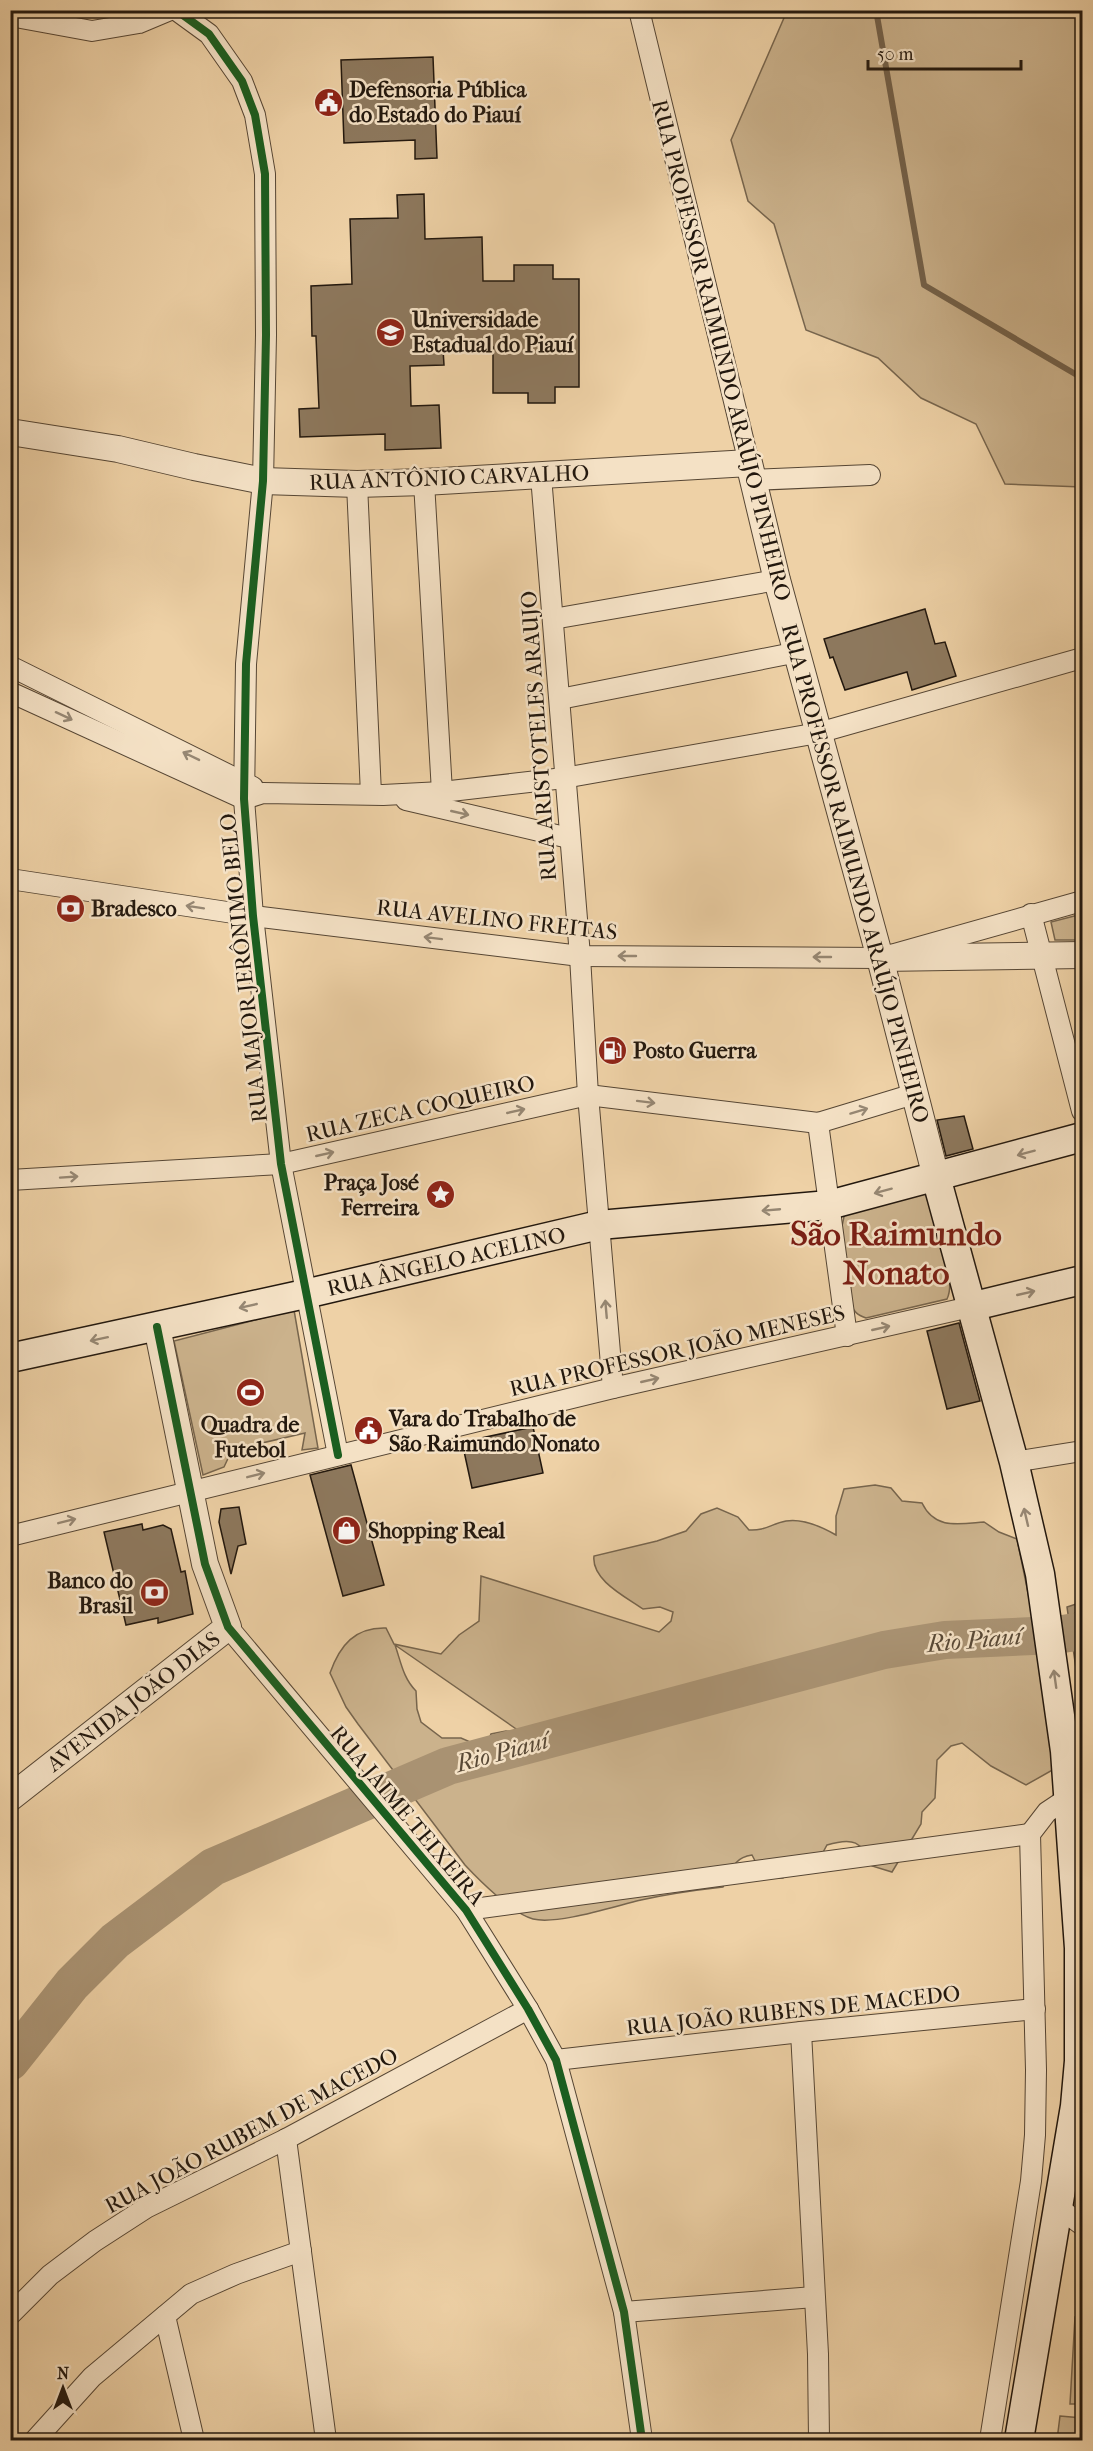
<svg xmlns="http://www.w3.org/2000/svg" width="1093" height="2451" viewBox="0 0 1093 2451" font-family="'IM FELL French Canon',serif">
<style>
.green{fill:#cbb28c;stroke:#77654d;stroke-width:1.5;fill-rule:evenodd}
.water{fill:#a99272;stroke:#73614a;stroke-width:1.5}
.lines{fill:none;stroke-linecap:round;stroke-linejoin:round}
.shore{stroke:#665540;stroke-width:1.5}
.stream{stroke:#73614a;stroke-width:6}
.river{stroke:#a99272;stroke-width:38}
.building{fill:#8d785d;stroke:#23180e;stroke-width:1.5}
.minor-casing{stroke:#564634;stroke-width:22}
.tertiary-casing{stroke:#564634;stroke-width:28}
.secondary-casing{stroke:#23180e;stroke-width:31}
.minor{stroke:#f4e1c5;stroke-width:20}
.tertiary{stroke:#f4e1c5;stroke-width:26}
.secondary{stroke:#f4e1c5;stroke-width:28}
.cycleway-casing{stroke:#f4e1c5;stroke-width:11}
.cycleway{stroke:#1b5e20;stroke-width:8}
.oneway{stroke:#968773}
.labels{text-anchor:middle;stroke-width:5;stroke-linejoin:round;paint-order:stroke}
.poi-label{font-size:22px;font-weight:bold;fill:#23180e;stroke:#f4e1c5;text-anchor:start}
.street-label{font-size:22px;fill:#23180e;stroke:#f4e1c5}
.water-label{font-size:24px;font-style:italic;fill:#594936;stroke:#f4e1c5}
.town-label{font-size:34px;font-weight:bold;fill:#7a1f14;stroke:#f4e1c5}
</style>
<rect width="100%" height="100%" fill="#eed1a6"/>
<filter id="stains"><feTurbulence type="fractalNoise" baseFrequency=".00333" numOctaves="4"/><feColorMatrix values="0 0 0 0 .2 0 0 0 0 .09 0 0 0 0 .02 0 0 0 .5 -.17"/></filter>
<radialGradient id="worn" r=".72"><stop offset=".6" stop-color="#630" stop-opacity="0"/><stop offset="1" stop-color="#630" stop-opacity=".3"/></radialGradient>
<g class="green">
<polygon points="787,11 1082,11 1082,487 1005,484 976,424 921,398 878,358 806,330 774,224 748,201 731,140"/>
<polygon points="1082,914 1082,940 1055,940 1051,922"/>
<path d="M923,1193L926,1195C933,1220 958,1277 947,1299L866,1318C857,1315 854,1312 850,1302L842,1226L845,1212Z"/>
<polygon points="294,1310 318,1448 302,1450 305,1433 232,1450 224,1467 203,1475 174,1341"/>
<path d="M875,1485L891,1488L902,1501L922,1503C935,1530 959,1524 984,1522L999,1532L1017,1539L1063,1764L1026,1785L991,1766L962,1743L951,1746L937,1760L935,1798L922,1812L921,1824L892,1872L872,1866C862,1841 853,1837 827,1845L821,1856L790,1866L783,1878H764L752,1855C732,1858 732,1871 723,1887C696,1890 668,1894 641,1900C615,1906 558,1925 533,1919C513,1914 479,1880 465,1865L358,1724L346,1707L330,1673C340,1645 355,1627 386,1628L394,1644L441,1654L459,1635L479,1621L481,1576L659,1632L671,1621L673,1612L660,1607L643,1609C626,1597 591,1580 594,1556L657,1541L686,1531L701,1514L717,1508L738,1517L749,1530C765,1531 771,1524 786,1521C803,1518 822,1527 836,1535V1516L844,1489ZM395,1645L522,1733L506,1731L491,1734L482,1757L475,1744L461,1738H442L421,1722L417,1709L416,1691C403,1678 401,1662 395,1645Z"/>
<polygon points="1075,2317 1082,2317 1082,2404 1070,2404"/>
<polygon points="1060,2416 1082,2418 1082,2440 1057,2440"/>
</g>
<polygon class="water" points="1082,1602 1082,1680 1078,1682 1067,1607"/>
<g class="lines">
<polyline class="shore" points="1082,1609 1074,1614 1082,1672"/>
<polyline class="stream" points="876,10 924,285 1082,378"/>
<polyline class="river" points="10,2062 72,1984 115,1941 213,1867 448,1766 884,1650 945,1640 1056,1635 1082,1631"/>
</g>
<g class="building">
<polygon points="433,57 437,158 415,159 415,140 344,143 341,60"/>
<polygon points="424,194 425,239 482,237 483,281 514,281 514,265 553,265 553,279 579,279 579,387 555,387 555,403 528,403 528,393 493,393 493,347 443,349 444,365 410,366 411,406 439,405 441,448 385,450 385,434 300,437 299,409 319,408 316,336 312,336 311,286 352,284 350,219 398,218 397,195"/>
<polygon points="925,609 935,644 945,642 956,676 912,690 907,672 845,690 833,657 830,658 824,639"/>
<polygon points="964,1116 973,1149 946,1156 937,1120"/>
<polygon points="959,1323 980,1401 947,1409 927,1331"/>
<polygon points="533,1427 543,1473 472,1488 462,1442"/>
<polygon points="351,1465 384,1585 343,1596 310,1475"/>
<polygon points="239,1507 246,1544 238,1546 231,1574 219,1522 221,1509"/>
<polygon points="142,1524 143,1530 163,1525 171,1529 181,1572 185,1571 193,1614 158,1623 158,1618 126,1625 104,1532"/>
</g>
<g class="lines">
<defs>
<g id="minor">
<polyline points="176,10 209,34 242,81 255,115 265,174 266,335 263,481 246,664 244,799 253,916 281,1164 338,1455"/>
<polyline points="639,10 749,463"/>
<polyline points="10,16 92,31 139,23 170,10"/>
<polyline points="541,476 580,956 588,1095 613,1388"/>
<polyline points="753,480 870,475"/>
<polyline points="424,482 442,792"/>
<polyline points="357,484 371,794"/>
<polyline points="553,619 777,580"/>
<polyline points="10,666 253,787"/>
<polyline points="10,692 244,799 263,793 383,795 442,792 564,778 818,733 1082,658"/>
<polyline points="560,699 798,652"/>
<polyline points="406,800 569,838"/>
<polyline points="10,879 253,916 580,956 880,958 1082,901"/>
<polyline points="1031,914 1082,1111"/>
<polyline points="818,1123 847,1336"/>
<polyline points="10,1180 281,1164 588,1095 818,1123 917,1093"/>
<polyline points="1014,1462 1082,1451"/>
<polyline points="10,1536 613,1388 970,1307"/>
<polyline points="228,1627 466,1910 528,2009 556,2060 624,2312 642,2440"/>
<polyline points="466,1910 1030,1834"/>
<polyline points="801,2032 818,2354 819,2440"/>
<polyline points="556,2060 801,2032 1035,2009"/>
<polyline points="286,2139 326,2440"/>
<polyline points="1059,2208 1082,2225"/>
<polyline points="624,2312 814,2297"/>
<polyline points="10,2315 50,2275 95,2241 146,2208 286,2139 528,2009"/>
<polyline points="165,2316 194,2440"/>
<polyline points="35,2440 92,2377 191,2294 236,2274 301,2251"/>
<polyline points="990,2440 1031,2181 1035,2135 1036,2070 1030,1834 1047,1812 1068,1798"/>
</g>
<g id="tertiary">
<polyline points="10,432 118,449 194,467 263,481 357,484 424,482 749,463 777,580 880,958 936,1177"/>
<polyline points="880,958 1082,955"/>
<polyline points="10,1798 228,1627 205,1564 157,1327"/>
</g>
<g id="secondary">
<polyline points="936,1177 1014,1462 1040,1574 1065,1751 1079,1948 1079,2061 1075,2106 1019,2440"/>
<polyline points="970,1307 1082,1280"/>
<polyline points="10,1358 305,1294 599,1225 829,1205 1082,1137"/>
</g>
</defs>
<use href="#minor" class="minor-casing"/>
<use href="#tertiary" class="tertiary-casing"/>
<use href="#secondary" class="secondary-casing"/>
<use href="#minor" class="minor"/>
<use href="#tertiary" class="tertiary"/>
<use href="#secondary" class="secondary"/>
<defs>
<g id="cycleway">
<polyline points="176,10 209,34 242,81 255,115 265,174 266,335 263,481 246,664 244,799 253,916 281,1164 338,1455"/>
<polyline points="157,1327 205,1564 228,1627 466,1910 528,2009 556,2060 624,2312 642,2440"/>
</g>
</defs>
<use href="#cycleway" class="cycleway-casing"/>
<use href="#cycleway" class="cycleway"/>
</g>
<defs><path id="oneway-shaft" d="M-6 0H5M1.5-3L5.5 0L1.5 3" fill="none" stroke-width="1.6" stroke-linecap="round" stroke-linejoin="round" transform="scale(1.5)"/></defs>
<g class="oneway">
<use href="#oneway-shaft" transform="translate(64 716) rotate(25)"/>
<use href="#oneway-shaft" transform="translate(191 756) rotate(-154)"/>
<use href="#oneway-shaft" transform="translate(460 813) rotate(13)"/>
<use href="#oneway-shaft" transform="translate(195 907) rotate(-171)"/>
<use href="#oneway-shaft" transform="translate(433 938) rotate(-173)"/>
<use href="#oneway-shaft" transform="translate(627 956) rotate(-180)"/>
<use href="#oneway-shaft" transform="translate(822 957) rotate(-180)"/>
<use href="#oneway-shaft" transform="translate(646 1102) rotate(7)"/>
<use href="#oneway-shaft" transform="translate(516 1111) rotate(-13)"/>
<use href="#oneway-shaft" transform="translate(859 1111) rotate(-17)"/>
<use href="#oneway-shaft" transform="translate(1026 1153) rotate(165)"/>
<use href="#oneway-shaft" transform="translate(325 1154) rotate(-13)"/>
<use href="#oneway-shaft" transform="translate(69 1177) rotate(-4)"/>
<use href="#oneway-shaft" transform="translate(883 1191) rotate(165)"/>
<use href="#oneway-shaft" transform="translate(771 1210) rotate(175)"/>
<use href="#oneway-shaft" transform="translate(1026 1293) rotate(-13)"/>
<use href="#oneway-shaft" transform="translate(248 1306) rotate(167)"/>
<use href="#oneway-shaft" transform="translate(606 1309) rotate(-95)"/>
<use href="#oneway-shaft" transform="translate(881 1328) rotate(-13)"/>
<use href="#oneway-shaft" transform="translate(99 1339) rotate(168)"/>
<use href="#oneway-shaft" transform="translate(650 1380) rotate(-13)"/>
<use href="#oneway-shaft" transform="translate(256 1475) rotate(-14)"/>
<use href="#oneway-shaft" transform="translate(1026 1517) rotate(-103)"/>
<use href="#oneway-shaft" transform="translate(67 1521) rotate(-14)"/>
<use href="#oneway-shaft" transform="translate(1055 1679) rotate(-98)"/>
</g>
<defs>
<symbol id="civic-disc" viewBox="-11 -11 22 22"><circle r="9.5" fill="#8f2418" stroke="#f4e1c5"/><path d="M-.6-6.5H3V-4.5H.6V-3L4-1V1h2V6H-6V1h2V-1L-.6-3ZM-1.2 2.5V6h2.4V2.5Z" fill="#fff"/></symbol>
<symbol id="university-disc" viewBox="-11 -11 22 22"><circle r="9.5" fill="#8f2418" stroke="#f4e1c5"/><path d="M0-5L7-2L0 1L-7-2ZM-4 1L0 2.5L4 1V4Q0 6-4 4Z" fill="#fff"/></symbol>
<symbol id="bank-disc" viewBox="-11 -11 22 22"><circle r="9.5" fill="#8f2418" stroke="#f4e1c5"/><path d="M-6-4H6V4H-6ZM0-2.3a2.3 2.3 0 1 0 0 4.6a2.3 2.3 0 1 0 0-4.6Z" fill="#fff"/></symbol>
<symbol id="fuel-disc" viewBox="-11 -11 22 22"><circle r="9.5" fill="#8f2418" stroke="#f4e1c5"/><path d="M-5.5-6h7V0h2V4h1.3V-2.5L3-4.5l.8-.8L6-3V5H2.5V1h-1V6h-7ZM-4.2-4.7v3.2H.2V-4.7Z" fill="#fff"/></symbol>
<symbol id="sight-disc" viewBox="-11 -11 22 22"><circle r="9.5" fill="#8f2418" stroke="#f4e1c5"/><path d="M0-6L1.8-2.2L6-1.7L2.9 1.2L3.7 5.4L0 3.3L-3.7 5.4L-2.9 1.2L-6-1.7L-1.8-2.2Z" fill="#fff"/></symbol>
<symbol id="stadium-disc" viewBox="-11 -11 22 22"><circle r="9.5" fill="#8f2418" stroke="#f4e1c5"/><path d="M0-5a6.5 5 0 1 0 0 10a6.5 5 0 1 0 0-10ZM-3.5-1.8h7v3.6h-7Z" fill="#fff"/></symbol>
<symbol id="shop-disc" viewBox="-11 -11 22 22"><circle r="9.5" fill="#8f2418" stroke="#f4e1c5"/><path d="M-5-2.5h2.3a2.7 3.5 0 0 1 5.4 0H5L5.5 6h-11ZM-1.5-2.5h3a1.5 2.3 0 0 0-3 0Z" fill="#fff"/></symbol>
</defs>
<g fill-rule="evenodd">
<use href="#civic-disc" x="312" y="86" width="33" height="33"/>
<use href="#university-disc" x="374" y="316" width="33" height="33"/>
<use href="#bank-disc" x="54" y="892" width="33" height="33"/>
<use href="#fuel-disc" x="596" y="1034" width="33" height="33"/>
<use href="#sight-disc" x="424" y="1178" width="33" height="33"/>
<use href="#stadium-disc" x="234" y="1376" width="33" height="33"/>
<use href="#civic-disc" x="352" y="1414" width="33" height="33"/>
<use href="#shop-disc" x="330" y="1514" width="33" height="33"/>
<use href="#bank-disc" x="138" y="1576" width="33" height="33"/>
</g>
<g class="labels">
<g class="poi-label">
<text x="349" y="97">Defensoria Pública<tspan x="349" dy="25">do Estado do Piauí</tspan></text>
<text x="412" y="327">Universidade<tspan x="412" dy="25">Estadual do Piauí</tspan></text>
<text x="91" y="916">Bradesco</text>
<text x="633" y="1058">Posto Guerra</text>
<text x="419" y="1190" text-anchor="end">Praça José<tspan x="419" dy="25">Ferreira</tspan></text>
<text x="389" y="1426">Vara do Trabalho de<tspan x="389" dy="25">São Raimundo Nonato</tspan></text>
<text x="250" y="1432" text-anchor="middle">Quadra de<tspan x="250" dy="25">Futebol</tspan></text>
<text x="368" y="1538">Shopping Real</text>
<text x="133" y="1588" text-anchor="end">Banco do<tspan x="133" dy="25">Brasil</tspan></text>
</g>
<g class="street-label">
<text transform="translate(722 350) rotate(76)" y="8">RUA PROFESSOR RAIMUNDO ARAÚJO PINHEIRO</text>
<text transform="translate(449 477) rotate(-2)" y="8">RUA ANTÔNIO CARVALHO</text>
<text transform="translate(538 736) rotate(-94)" y="8">RUA ARISTOTELES ARAUJO</text>
<text transform="translate(856 873) rotate(75)" y="8">RUA PROFESSOR RAIMUNDO ARAÚJO PINHEIRO</text>
<text transform="translate(497 919) rotate(6)" y="8">RUA AVELINO FREITAS</text>
<text transform="translate(243 968) rotate(-96)" y="8">RUA MAJOR JERÔNIMO BELO</text>
<text transform="translate(420 1108) rotate(-13)" y="8">RUA ZECA COQUEIRO</text>
<text transform="translate(446 1261) rotate(-13)" y="8">RUA ÂNGELO ACELINO</text>
<text transform="translate(677 1350) rotate(-13)" y="8">RUA PROFESSOR JOÃO MENESES</text>
<text transform="translate(133 1701) rotate(-38)" y="8">AVENIDA JOÃO DIAS</text>
<text transform="translate(408 1815) rotate(50)" y="8">RUA JAIME TEIXEIRA</text>
<text transform="translate(793 2010) rotate(-6)" y="8">RUA JOÃO RUBENS DE MACEDO</text>
<text transform="translate(251 2130) rotate(-28)" y="8">RUA JOÃO RUBEM DE MACEDO</text>
</g>
<g class="water-label">
<text transform="translate(974 1640) rotate(-5)" y="8">Rio Piauí</text>
<text transform="translate(502 1752) rotate(-15)" y="8">Rio Piauí</text>
</g>
<g class="town-label">
<text x="896" y="1245">São Raimundo<tspan x="896" dy="39">Nonato</tspan></text>
</g>
</g>
<rect width="1093" height="2451" fill="none" stroke="#eed1a6" stroke-width="36"/>
<rect x="12" y="12" width="1069" height="2427" fill="none" stroke="#23180e" stroke-width="3"/>
<rect x="18" y="18" width="1057" height="2415" fill="none" stroke="#23180e" stroke-width="1.5"/>
<g transform="translate(63 2388)" stroke="#f4e1c5" stroke-width="4.5" paint-order="stroke">
<path d="M0-4.5L10 22L0 15L-10 22Z" fill="#23180e"/>
<text y="-9" font-size="16" font-weight="bold" text-anchor="middle" fill="#23180e">N</text>
</g>
<path d="M868 60v9h153v-9" fill="none" stroke="#23180e" stroke-width="3"/>
<text x="877" y="60" font-size="18" fill="#23180e" stroke="#f4e1c5" stroke-width="4.5" paint-order="stroke">50 m</text>
<rect width="100%" height="100%" filter="url(#stains)"/>
<rect width="100%" height="100%" fill="url(#worn)"/>
</svg>
